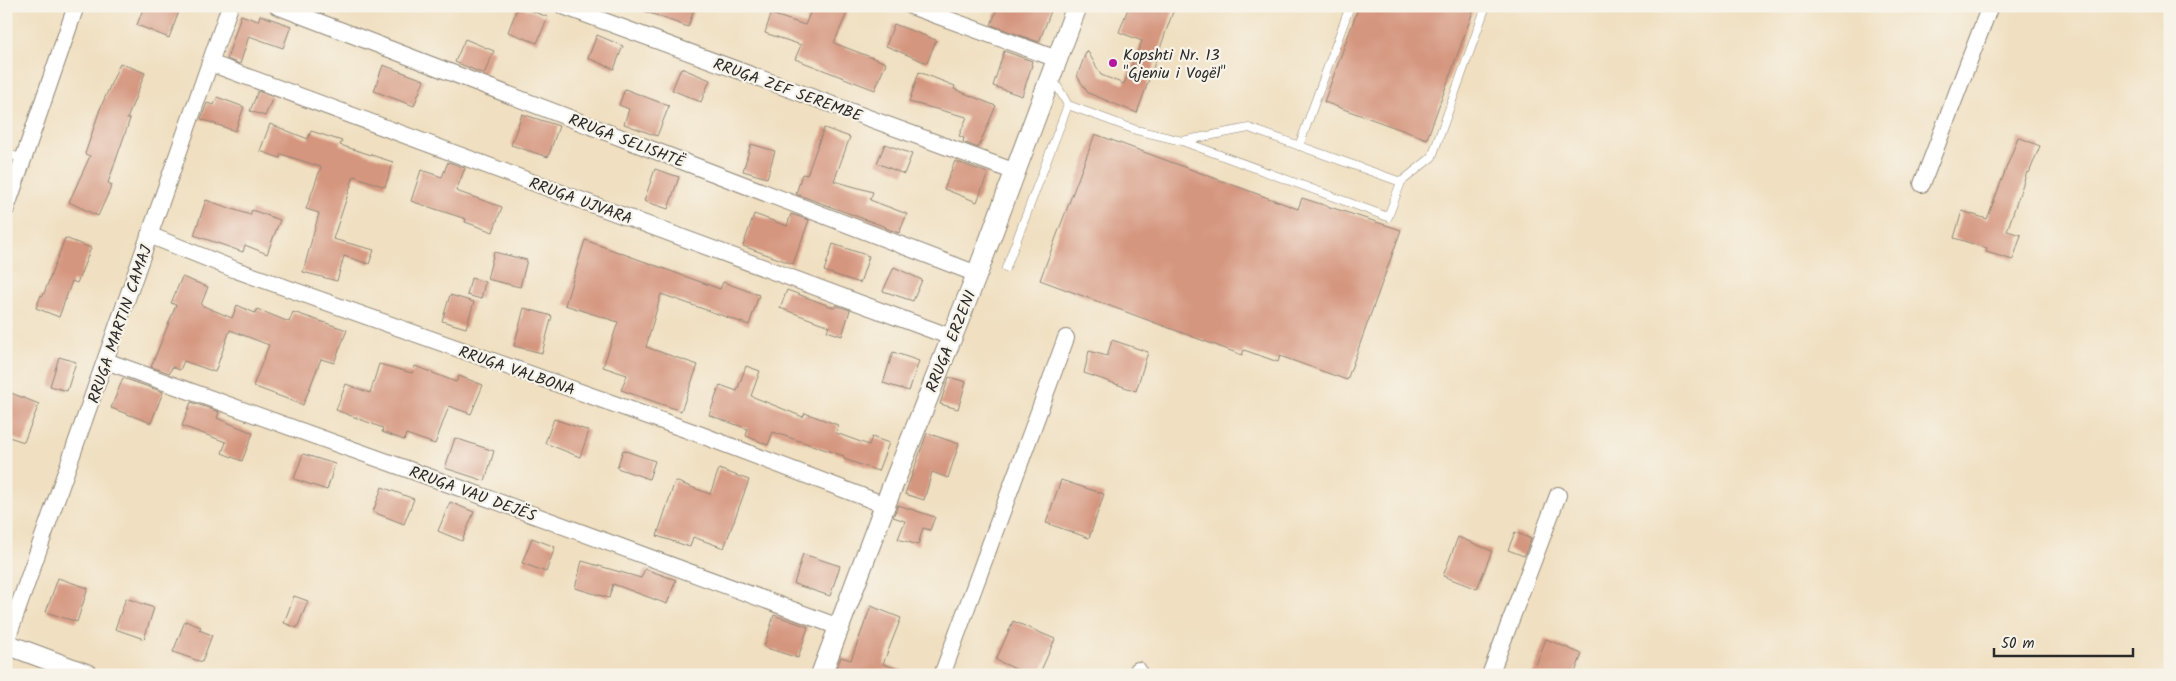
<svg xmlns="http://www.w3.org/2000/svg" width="2176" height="681" viewBox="0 0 2176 681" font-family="Kalam,sans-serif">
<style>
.building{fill:#d5967f}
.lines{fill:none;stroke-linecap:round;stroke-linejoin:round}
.service-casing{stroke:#8e8576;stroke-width:9}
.minor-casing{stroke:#8e8576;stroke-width:18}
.tertiary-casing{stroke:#8e8576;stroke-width:22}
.service{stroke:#fff;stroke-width:8}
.minor{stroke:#fff;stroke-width:16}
.tertiary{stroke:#fff;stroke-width:20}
.poi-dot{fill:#b5179e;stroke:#f7f3e8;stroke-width:2}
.labels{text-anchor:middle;stroke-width:4.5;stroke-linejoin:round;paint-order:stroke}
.poi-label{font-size:16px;fill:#2b2b2b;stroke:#f7f3e8;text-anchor:start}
.street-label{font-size:16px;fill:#2b2b2b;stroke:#f7f3e8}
</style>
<rect width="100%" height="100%" fill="#f7f3e8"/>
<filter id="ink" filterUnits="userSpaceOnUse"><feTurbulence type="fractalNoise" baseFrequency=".02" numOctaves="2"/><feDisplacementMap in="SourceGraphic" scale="10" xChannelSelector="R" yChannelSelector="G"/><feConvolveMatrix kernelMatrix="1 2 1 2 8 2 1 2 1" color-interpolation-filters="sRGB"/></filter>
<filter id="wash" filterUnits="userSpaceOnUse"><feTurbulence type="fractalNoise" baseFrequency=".0096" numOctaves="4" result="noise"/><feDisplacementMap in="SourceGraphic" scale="20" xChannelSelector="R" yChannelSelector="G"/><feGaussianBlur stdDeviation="1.12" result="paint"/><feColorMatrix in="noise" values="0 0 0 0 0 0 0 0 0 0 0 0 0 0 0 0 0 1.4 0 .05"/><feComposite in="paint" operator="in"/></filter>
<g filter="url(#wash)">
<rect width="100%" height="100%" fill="#f0dfc0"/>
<g id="blocks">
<g class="building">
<polygon points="144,6 181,6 169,38 137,25"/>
<polygon points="518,6 548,17 537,43 508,32"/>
<polygon points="637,6 695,6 688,27 636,8"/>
<polygon points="813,6 850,6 834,43 886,63 875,90 795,59 801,45 765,33 771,14 805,25"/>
<polygon points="998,6 1053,6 1039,42 991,25"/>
<polygon points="1129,6 1175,6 1137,113 1088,93 1077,76 1087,50 1101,75 1124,84 1142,41 1119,32"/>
<polygon points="1359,6 1475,6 1427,139 1324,102"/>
<polygon points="241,15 258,21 260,15 291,26 283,48 249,36 240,64 227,59"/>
<polygon points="894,24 936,40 927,63 886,46"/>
<polygon points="597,35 623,46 614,69 588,58"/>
<polygon points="465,39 494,51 484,74 455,62"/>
<polygon points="1004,51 1032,61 1031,64 1032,65 1022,96 993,86"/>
<polygon points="120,63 145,73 127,119 130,119 108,183 112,185 98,216 69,202 90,156 85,154 100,109"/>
<polygon points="383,65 424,80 414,106 374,91"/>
<polygon points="681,68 710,80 701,102 672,90"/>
<polygon points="919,72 955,86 954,89 996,106 978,148 963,142 964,138 959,136 967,117 909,102"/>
<polygon points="625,89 669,106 657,136 624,124 629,109 619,105"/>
<polygon points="258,91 273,97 265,116 250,111"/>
<polygon points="217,97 244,107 235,131 201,119 207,103 214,105"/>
<polygon points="522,114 559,126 548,157 511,145"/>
<polygon points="270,124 308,139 311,131 342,141 340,145 393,162 385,187 354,176 333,239 374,250 369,264 344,256 337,281 303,272 319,213 306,209 321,167 281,154 280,158 260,151"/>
<polygon points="824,128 850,137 834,181 873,192 870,200 907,214 899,233 885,228 886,227 796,194 802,174 807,175"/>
<polygon points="1095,134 1298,209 1302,198 1401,230 1347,380 1280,356 1278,362 1244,350 1242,355 1040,280"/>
<polygon points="2018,137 2040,146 2029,173 2027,172 2007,231 2021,235 2013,260 1986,252 1987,248 1954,238 1962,211 1987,219"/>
<polygon points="751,144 775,151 767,178 743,171"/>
<polygon points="885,144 912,154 904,174 877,163"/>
<polygon points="955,161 988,173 977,202 944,189"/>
<polygon points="448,162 465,168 456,191 502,207 493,232 465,222 466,219 411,201 421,170 442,177"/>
<polygon points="655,169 679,177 668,209 644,201"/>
<polygon points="206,200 250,215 252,210 280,220 267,254 245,245 243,252 194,235"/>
<polygon points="754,214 787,226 791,214 809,220 793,264 743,246"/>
<polygon points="65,238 91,248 77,283 72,281 59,317 36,308 41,295 43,296"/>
<polygon points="585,240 720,289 723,282 759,295 749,325 661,294 646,347 698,365 681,411 621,390 627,375 603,367 618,322 565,305"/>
<polygon points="833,244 869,256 860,283 824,271"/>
<polygon points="494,252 527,260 520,287 487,279"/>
<polygon points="894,267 922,280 913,301 883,291"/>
<polygon points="182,277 208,287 201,305 232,318 237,305 255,313 257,309 289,322 293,312 347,330 334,363 321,359 303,405 253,386 269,345 230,330 215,372 184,361 180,370 172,367 170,373 151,367 176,305 171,303"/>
<polygon points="471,278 485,282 481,299 467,295"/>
<polygon points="787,290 835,308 835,305 850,310 842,336 827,331 829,326 780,308"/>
<polygon points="450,295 474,302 466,328 442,321"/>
<polygon points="524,308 552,316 542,353 514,346"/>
<polygon points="1112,340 1148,352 1136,391 1084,373 1089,351 1107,356"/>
<polygon points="893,352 919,361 909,391 883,383"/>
<polygon points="59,357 76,362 67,391 50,386"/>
<polygon points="379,364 412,373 415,366 456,382 459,376 483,385 471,414 449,406 435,444 406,434 404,440 382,432 383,428 336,410 346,384 370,393"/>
<polygon points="746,366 760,371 751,396 803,417 805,413 838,425 836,433 869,445 872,437 889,443 878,471 844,459 844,456 773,432 768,445 746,436 748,429 709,415 720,385 737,391"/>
<polygon points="949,377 966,382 958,409 940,404"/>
<polygon points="123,378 163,392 151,423 111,408"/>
<polygon points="6,391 39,404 24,442 6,436"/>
<polygon points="191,402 219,412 217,418 253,433 242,461 222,453 226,442 182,426"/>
<polygon points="554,419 589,431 580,457 545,443"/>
<polygon points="927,433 959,444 948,478 932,472 924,500 905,494"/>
<polygon points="455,438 494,451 485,481 445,468"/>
<polygon points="623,450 655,461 649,479 617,468"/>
<polygon points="303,454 335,464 327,490 294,479"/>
<polygon points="719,469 749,480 724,548 693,537 690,547 657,536 675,481 710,494"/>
<polygon points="1061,480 1104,494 1089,538 1046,523"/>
<polygon points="382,487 414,499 404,524 373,512"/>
<polygon points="450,502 474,512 462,541 438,531"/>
<polygon points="898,505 935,517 930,530 923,528 918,545 898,539 905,521 893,517"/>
<polygon points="1515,532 1531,539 1524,556 1508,550"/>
<polygon points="1458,537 1492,551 1477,589 1443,576"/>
<polygon points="532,538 555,547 546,572 522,563"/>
<polygon points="803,554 840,566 830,596 794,584"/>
<polygon points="582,561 641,578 645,569 676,580 667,604 613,584 609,598 575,588"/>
<polygon points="58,578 88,588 77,622 46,612"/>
<polygon points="294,596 308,601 297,628 284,623"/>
<polygon points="126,598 154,608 144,639 115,629"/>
<polygon points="871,606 901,618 883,664 908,672 908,675 834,675 841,657 851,660"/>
<polygon points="774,615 808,627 798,658 764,647"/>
<polygon points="185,621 201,627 199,630 212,635 202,662 173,652"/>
<polygon points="1013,621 1055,639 1039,675 1029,675 996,660"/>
<polygon points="1546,639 1582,654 1574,675 1532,675"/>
</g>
</g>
</g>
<g filter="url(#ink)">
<use href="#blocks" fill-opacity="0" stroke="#8e8576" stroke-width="1"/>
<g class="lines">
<defs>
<g id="service">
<polyline points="1053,79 1068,105 1136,130 1182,141 1388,217 1401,182 1249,128 1182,141"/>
<polyline points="1299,146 1350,6"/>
<polyline points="6,153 23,159"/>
<polyline points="1401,182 1432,157 1486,6"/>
<polyline points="1006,268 1068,105"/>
</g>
<g id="minor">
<polyline points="277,6 977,274"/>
<polyline points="563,6 1013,171"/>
<polyline points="911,6 1057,59"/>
<polyline points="210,63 951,337"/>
<polyline points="1922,184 1990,6"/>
<polyline points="6,209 76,6"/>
<polyline points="149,235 236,270 696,433 885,505"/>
<polyline points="106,361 471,492 839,627"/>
<polyline points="6,642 230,6"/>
<polyline points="942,675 1066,338"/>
<polyline points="1136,675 1138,670"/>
<polyline points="1490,675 1558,495"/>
</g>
<g id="tertiary">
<polyline points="6,644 89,675"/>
<polyline points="821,675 885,505 977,274 1077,6"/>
</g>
</defs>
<use href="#service" class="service-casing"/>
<use href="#minor" class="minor-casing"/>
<use href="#tertiary" class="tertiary-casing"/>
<use href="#service" class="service"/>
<use href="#minor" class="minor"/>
<use href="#tertiary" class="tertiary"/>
</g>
</g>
<circle class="poi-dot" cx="1113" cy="63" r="5"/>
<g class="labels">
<g class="poi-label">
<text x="1123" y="60">Kopshti Nr. 13<tspan x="1123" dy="18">"Gjeniu i Vogël"</tspan></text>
</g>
<g class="street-label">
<text transform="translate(788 89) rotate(20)" y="6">RRUGA ZEF SEREMBE</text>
<text transform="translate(627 140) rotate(21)" y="6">RRUGA SELISHTË</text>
<text transform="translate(581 200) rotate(20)" y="6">RRUGA UJVARA</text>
<text transform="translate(119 324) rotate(-71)" y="6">RRUGA MARTIN CAMAJ</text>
<text transform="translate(950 341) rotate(-68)" y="6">RRUGA ERZENI</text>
<text transform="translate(517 370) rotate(19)" y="6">RRUGA VALBONA</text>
<text transform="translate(473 493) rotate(20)" y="6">RRUGA VAU DEJËS</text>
</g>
</g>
<rect width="2176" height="681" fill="none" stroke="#f7f3e8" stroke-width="25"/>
<path d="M1994 648v8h139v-8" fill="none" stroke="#2b2b2b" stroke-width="2.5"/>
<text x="2001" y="648" font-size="15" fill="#2b2b2b" stroke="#f7f3e8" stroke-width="4" paint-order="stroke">50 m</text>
</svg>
